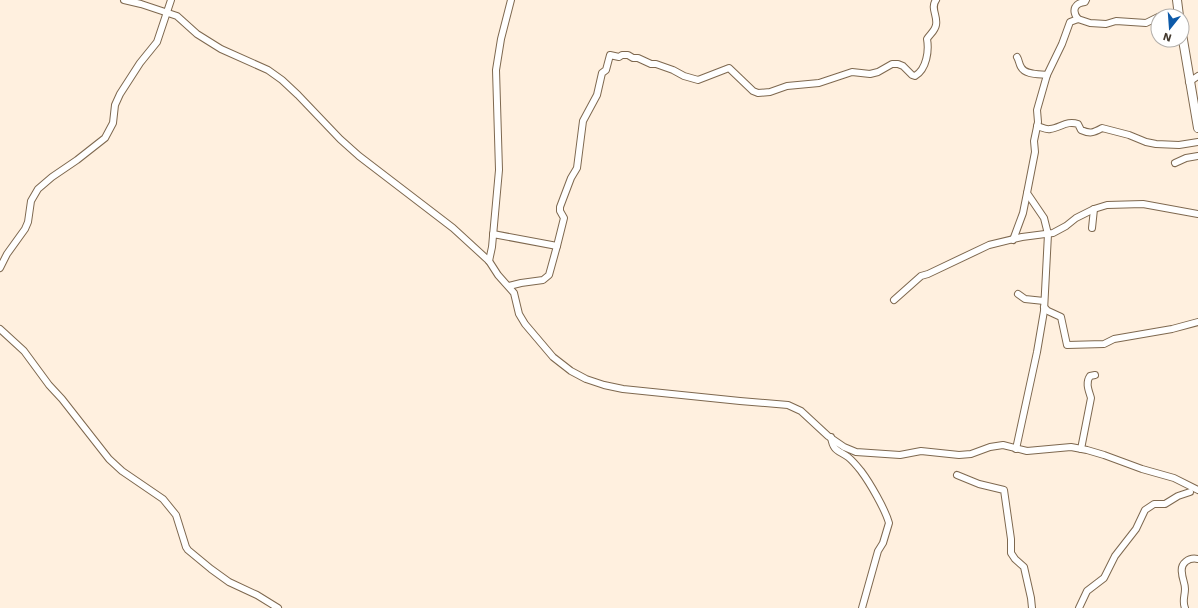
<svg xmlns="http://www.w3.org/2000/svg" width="1198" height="608" viewBox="0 0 1198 608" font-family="'Work Sans',sans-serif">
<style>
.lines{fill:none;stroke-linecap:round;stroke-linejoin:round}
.minor-casing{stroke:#7e684f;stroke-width:8}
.major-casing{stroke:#7e684f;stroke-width:10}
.minor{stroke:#fff;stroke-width:6}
.major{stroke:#fff;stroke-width:8}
</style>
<rect width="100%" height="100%" fill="#fff0df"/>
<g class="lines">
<defs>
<g id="minor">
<polyline points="124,0 141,4 177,16 197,34 221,49 268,70 282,80 298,95 340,139 359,156 453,228 489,261 498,275 514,293 519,314 525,324 553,357 571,371 586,379 604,385 623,389 740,401 788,405 801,411 828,436 844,447 856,452 900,455 921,451 959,455 971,454 990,447 1003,445 1027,451 1071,447 1087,450 1104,455 1142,469 1174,478 1198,490"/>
<polyline points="1161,16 1179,15"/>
<path d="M1078,19C1071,10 1075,3 1085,2L1086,0"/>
<path d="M1017,57C1019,60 1019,64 1021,67C1025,75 1039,74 1047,75"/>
<polyline points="1189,82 1198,76"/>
<path d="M1037,126C1041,127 1046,130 1050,129C1060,128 1067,120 1078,124L1081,130C1090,134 1093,133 1102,128L1129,135L1146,142L1156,144L1179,145L1198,142"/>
<polyline points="1175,163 1186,158 1198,156"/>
<polyline points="1092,228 1094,209"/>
<path d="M493,234L557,246L564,218L560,211V207L571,178L577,168L583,121L597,95L602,73L606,70L610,55L619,57L622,55H628L633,58H638L651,64H656L673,70L684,76L698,80L729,68L753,91L758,93L770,92L787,86L819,83L852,72L870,74L878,72L892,64H898L903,66L912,75L915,76C927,69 929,50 927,39C930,34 935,31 936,25C938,16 930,8 936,0"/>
<polyline points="1013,240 1023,213 1027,193"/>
<polyline points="489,261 492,247 499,170 496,70 501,39 511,0"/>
<polyline points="0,268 7,254 25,229 28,222 31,201 38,189 52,177 77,160 105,138 113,123 115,105 120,94 140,63 157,42 171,0"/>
<polyline points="509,286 521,283 543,280 549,275 557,246"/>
<polyline points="1018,294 1025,299 1044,301"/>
<polyline points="894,300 921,276 928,274 989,245 1022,237 1053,233 1066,226 1076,218 1094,209 1107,205 1143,204 1198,214"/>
<polyline points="1044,307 1048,311 1061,317 1067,345 1104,344 1114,339 1172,329 1198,322"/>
<polyline points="0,329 24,351 49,385 62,399 109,459 122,471 163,499 176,515 186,547 188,550 211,569 229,582 257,595 278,608"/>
<path d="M831,437C833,451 838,450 848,457C853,461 857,466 861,471C870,483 885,509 889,523L883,543L878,551L862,608"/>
<polyline points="1016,449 1037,352 1044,311 1048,234 1044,218 1027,193 1035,152 1034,141 1038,122 1037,110 1047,75 1062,44 1070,22 1078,19 1090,23 1106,24 1116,21 1146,23 1158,17"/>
<path d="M1081,449L1091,398C1089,391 1085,383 1090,376L1095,375"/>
<polyline points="957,475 979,484 1004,490 1011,539 1011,553 1015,559 1024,567 1031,598 1032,608"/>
<polyline points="1079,608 1087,591 1104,578 1115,556 1136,529 1145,510 1154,504 1165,504 1178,496 1190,492"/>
<path d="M1185,608C1182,601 1185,596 1185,589C1185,583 1182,578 1182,573C1180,563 1189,557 1198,559"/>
</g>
<g id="major">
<polyline points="1177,0 1179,16"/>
<polyline points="1182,34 1198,128"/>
</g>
</defs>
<use href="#minor" class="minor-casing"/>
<use href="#major" class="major-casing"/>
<use href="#minor" class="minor"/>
<use href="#major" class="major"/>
</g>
<g transform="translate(1170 28) rotate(197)"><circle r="19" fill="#ffffff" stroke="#b3afab"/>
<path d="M0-3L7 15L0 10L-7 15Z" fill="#0d5aa9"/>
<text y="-6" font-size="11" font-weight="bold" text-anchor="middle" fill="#42382d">N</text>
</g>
</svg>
